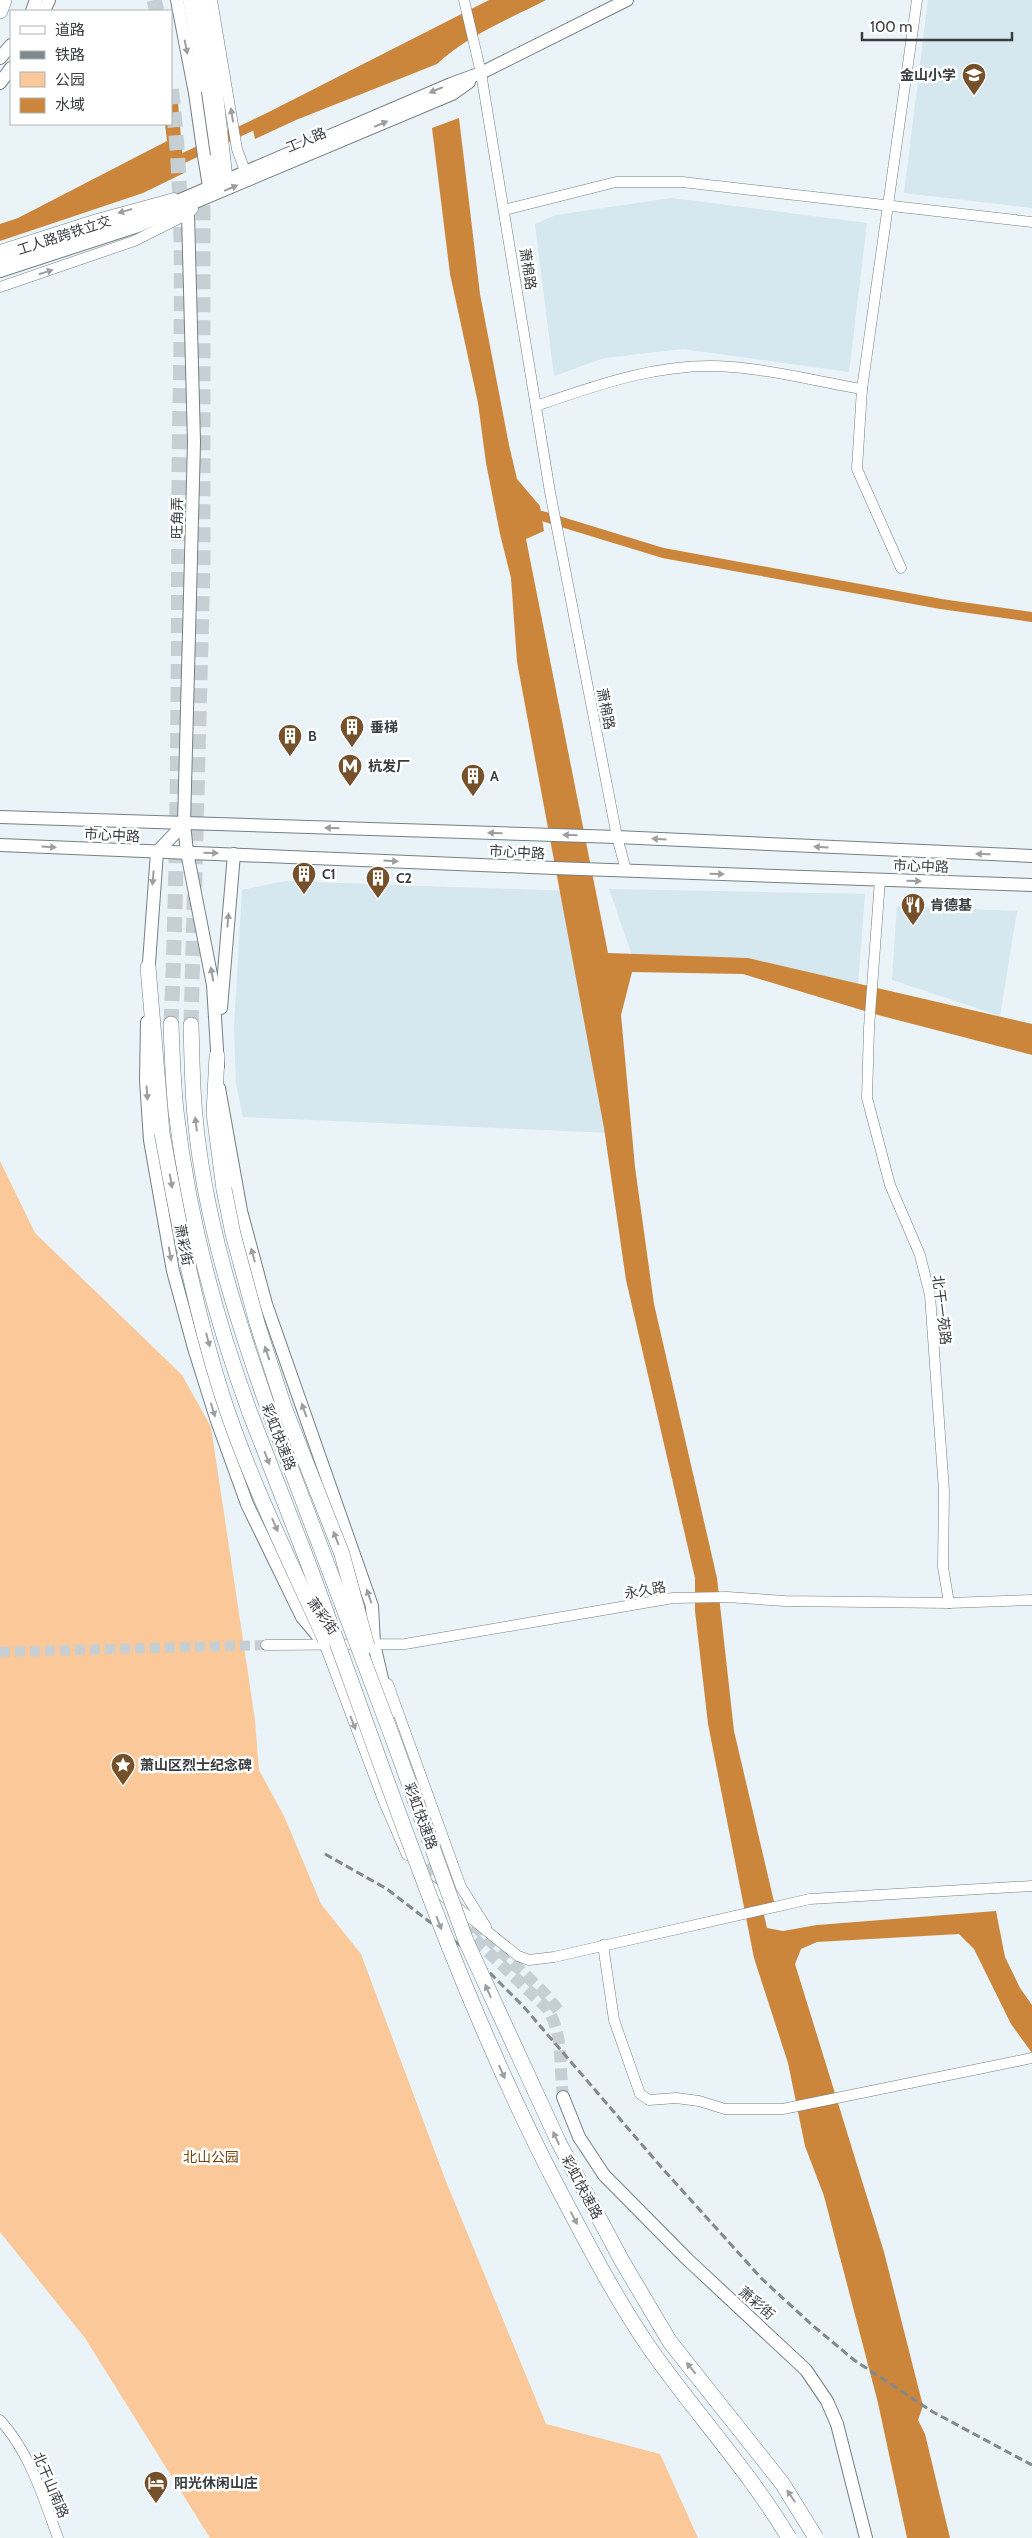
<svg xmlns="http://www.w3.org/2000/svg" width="1032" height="2538" viewBox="0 0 1032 2538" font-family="Cabin,'Noto Sans SC',sans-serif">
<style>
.built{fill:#d5e7ef}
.green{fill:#fac899}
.water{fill:#cc863c}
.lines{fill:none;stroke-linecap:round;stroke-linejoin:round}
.canal{stroke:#cc863c;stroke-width:10}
.minor-tunnel{stroke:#c6cfd3;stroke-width:10;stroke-dasharray:10 5;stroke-linecap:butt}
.major-tunnel{stroke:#c6cfd3;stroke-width:12;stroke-dasharray:12 6;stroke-linecap:butt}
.highway-tunnel{stroke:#c6cfd3;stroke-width:15;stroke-dasharray:15 8;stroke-linecap:butt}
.minor-casing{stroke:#767f83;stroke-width:11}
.major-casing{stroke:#767f83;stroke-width:14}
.highway-casing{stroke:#767f83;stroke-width:16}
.minor{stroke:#fff;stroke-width:10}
.major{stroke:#fff;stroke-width:12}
.highway{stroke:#fff;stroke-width:15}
.rail{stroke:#82898c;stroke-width:3;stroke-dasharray:8 4;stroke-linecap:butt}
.major-bridge-casing{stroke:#767f83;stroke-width:14;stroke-linecap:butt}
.highway-bridge-casing{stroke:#767f83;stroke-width:16;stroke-linecap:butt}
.major-bridge{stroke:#fff;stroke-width:12}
.highway-bridge{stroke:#fff;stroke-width:15}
.oneway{fill:#9c9e9f}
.labels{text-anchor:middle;stroke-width:5;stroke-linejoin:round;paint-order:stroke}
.poi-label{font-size:14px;font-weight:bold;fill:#393d3f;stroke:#fff;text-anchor:start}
.street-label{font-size:14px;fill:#393d3f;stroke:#fff}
.park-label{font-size:14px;fill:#75460e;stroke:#fff}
</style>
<rect width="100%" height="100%" fill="#e9f3f8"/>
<g class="built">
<polygon points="928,0 1032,0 1032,208 904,193"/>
<polygon points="671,198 867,223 849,372 683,349 604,358 554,376 535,224 556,215"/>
<polygon points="285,881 570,891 612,1133 243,1117 236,1083 234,1026 242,890"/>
<polygon points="609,889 865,894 858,984 748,958 632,955"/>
<polygon points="897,906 1017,911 1000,1016 892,980"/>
</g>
<polygon class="green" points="0,1161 35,1233 182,1375 211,1427 255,1720 259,1770 284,1816 321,1904 361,1954 445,2179 546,2424 660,2454 698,2538 210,2538 85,2338 0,2232"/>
<g class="water">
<path d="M489,0H546C509,19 467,36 437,64L296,120L255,139L251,121Z"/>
<polygon points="178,102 184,173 143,193 0,241 0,224 18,218 167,141 165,124 171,124 171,104"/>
<polygon points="459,118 480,294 509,445 517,479 540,506 544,531 526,539 608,953 748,958 1032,1024 1032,1055 878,1015 743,974 632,972 621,1015 635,1167 654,1304 717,1578 734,1731 775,1906 764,1915 767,1928 783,1931 817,1925 996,1911 1005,1957 1020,1988 1032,2005 1032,2053 1011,2024 974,1949 959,1934 817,1942 801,1949 795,1964 884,2252 923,2406 918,2420 925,2434 950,2538 907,2538 878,2403 824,2196 805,2146 788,2063 754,1958 708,1724 695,1611 695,1578 626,1280 604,1128 517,662 511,578 500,534 486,463 478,403 450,274 432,128"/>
</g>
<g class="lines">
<g class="canal">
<polyline points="171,164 264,120"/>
<polyline points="542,516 663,553 941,604 1032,617"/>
</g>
<polyline class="minor-tunnel" points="0,1652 266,1645"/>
<g class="major-tunnel">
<polyline points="424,1866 442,1896"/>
<polyline points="474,1925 544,1993 558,2010"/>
<path d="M462,1927L547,2008C564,2034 559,2067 563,2097"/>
</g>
<g class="highway-tunnel">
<polyline points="154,0 157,11"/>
<path d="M171,1024C179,841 178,659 179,477C180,348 187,215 171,86"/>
<polyline points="191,1025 203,564 203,187"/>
</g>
<defs>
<g id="minor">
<polyline points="212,0 237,149 245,171"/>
<polyline points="464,0 481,73 550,492 617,837 626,870"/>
<polyline points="504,210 616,182 682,182 1032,222"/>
<polyline points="0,250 97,219 174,198"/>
<polyline points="0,287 134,241 188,214 193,209"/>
<path d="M536,406C599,384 664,361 732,367C775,370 819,382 862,389"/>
<polyline points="901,568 857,469 862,389 917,0"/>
<polyline points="880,880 869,1028 867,1098 890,1185 920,1255 930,1295 944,1491 943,1567 949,1603"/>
<polyline points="266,1645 405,1644 673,1598 727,1597 785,1601 949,1603 1032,1600"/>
<polyline points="326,1648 384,1802 407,1855"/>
<polyline points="388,1684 461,1887 486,1927"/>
<polyline points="427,1883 518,1956 529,1960 554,1957 810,1899 1032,1886"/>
<polyline points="603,1945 614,2020 640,2094 649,2100 676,2098 699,2101 725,2109 783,2109 1032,2058"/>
<path d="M0,2420C30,2453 43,2497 58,2538"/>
</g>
<g id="major">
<polyline points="177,0 195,93"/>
<polyline points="189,0 206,91 217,183"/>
<polyline points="32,11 36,0"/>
<polyline points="44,11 49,0"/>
<polyline points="0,58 11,45"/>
<polyline points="0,83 11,68"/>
<polyline points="204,156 209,186"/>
<polyline points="188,214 194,442 184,824 187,852 213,985 218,1066"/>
<polyline points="0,260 152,212 451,84 481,73 627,0"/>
<polyline points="0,271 138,226 452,94 469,82"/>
<polyline points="0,817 617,837 1032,856"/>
<polyline points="0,845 554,868 1032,885"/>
<polyline points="148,977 157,852 184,824"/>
<polyline points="221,1008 234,854"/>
<polyline points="147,1022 146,1080 150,1140 173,1271 194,1348 216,1418 247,1504 302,1617 337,1659 341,1670"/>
<polyline points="219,1088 241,1211 266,1304 372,1606 374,1644 390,1713"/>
<polyline points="563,2097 579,2137 604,2175 687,2259 806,2370 827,2401 837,2424 866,2538"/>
</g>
<g id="highway">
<polyline points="202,0 215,89 225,179"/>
<polyline points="0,11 4,0"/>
<polyline points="148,967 162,1133"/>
<path d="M171,1024C172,1053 173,1082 176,1111C188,1214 214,1315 250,1413"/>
<path d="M191,1025C192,1055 192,1086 195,1116C204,1216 235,1314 268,1408"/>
<polyline points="217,1056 214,1113 224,1189"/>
</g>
</defs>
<use href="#minor" class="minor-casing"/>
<use href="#major" class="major-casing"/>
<use href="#highway" class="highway-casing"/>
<use href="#minor" class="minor"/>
<use href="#major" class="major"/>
<use href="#highway" class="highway"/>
<polyline class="rail" points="325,1854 387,1889 470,1953 523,2006 662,2168 762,2279 811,2324 854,2360 933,2412 1032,2465"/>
<defs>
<polyline id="major-bridge" points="195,93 204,156"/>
<g id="highway-bridge">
<path d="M162,1133C178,1221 195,1310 222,1395C249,1479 289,1559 325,1639"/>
<polyline points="224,1189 233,1234 257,1323 284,1407 342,1554 367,1646"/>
<polyline points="268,1408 392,1736 466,1941 559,2143 622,2261 670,2342 782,2483 816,2538"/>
<path d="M250,1413C269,1462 288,1511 307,1560C385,1771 453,1986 557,2186C586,2241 615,2298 651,2350C696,2414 749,2471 789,2538"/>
</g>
</defs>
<use href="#major-bridge" class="major-bridge-casing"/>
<use href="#highway-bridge" class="highway-bridge-casing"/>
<use href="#major-bridge" class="major-bridge"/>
<use href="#highway-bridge" class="highway-bridge"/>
</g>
<defs><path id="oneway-solid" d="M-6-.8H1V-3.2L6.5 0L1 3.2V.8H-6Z" transform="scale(1.25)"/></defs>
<g class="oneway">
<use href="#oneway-solid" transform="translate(186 47) rotate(79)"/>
<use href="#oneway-solid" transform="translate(436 90) rotate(157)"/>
<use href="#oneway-solid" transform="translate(232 115) rotate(-99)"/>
<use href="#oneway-solid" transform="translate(381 124) rotate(-23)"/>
<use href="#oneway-solid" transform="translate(231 188) rotate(-23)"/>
<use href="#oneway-solid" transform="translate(125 211) rotate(164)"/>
<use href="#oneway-solid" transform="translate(46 272) rotate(-18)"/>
<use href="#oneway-solid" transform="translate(332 828) rotate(-178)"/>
<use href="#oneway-solid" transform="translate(495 833) rotate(-178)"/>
<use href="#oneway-solid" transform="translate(570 835) rotate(-178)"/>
<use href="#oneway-solid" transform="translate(659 839) rotate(-177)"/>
<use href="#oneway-solid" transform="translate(49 847) rotate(3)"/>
<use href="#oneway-solid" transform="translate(821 847) rotate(-177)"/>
<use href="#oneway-solid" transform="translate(211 853) rotate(2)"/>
<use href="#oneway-solid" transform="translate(983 854) rotate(-178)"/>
<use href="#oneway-solid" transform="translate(391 861) rotate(3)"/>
<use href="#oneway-solid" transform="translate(717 874) rotate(2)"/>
<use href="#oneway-solid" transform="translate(153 878) rotate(95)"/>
<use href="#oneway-solid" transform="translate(914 881) rotate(2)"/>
<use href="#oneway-solid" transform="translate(228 920) rotate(-85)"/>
<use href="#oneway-solid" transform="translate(212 974) rotate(-100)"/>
<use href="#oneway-solid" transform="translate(147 1093) rotate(86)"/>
<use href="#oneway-solid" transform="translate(196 1124) rotate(-97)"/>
<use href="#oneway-solid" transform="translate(171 1181) rotate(80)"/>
<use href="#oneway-solid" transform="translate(170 1254) rotate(80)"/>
<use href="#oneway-solid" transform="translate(253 1255) rotate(-105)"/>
<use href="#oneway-solid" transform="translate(208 1340) rotate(75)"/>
<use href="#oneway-solid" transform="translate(267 1353) rotate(-108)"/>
<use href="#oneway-solid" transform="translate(213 1410) rotate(73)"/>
<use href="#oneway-solid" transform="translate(304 1410) rotate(-110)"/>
<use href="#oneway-solid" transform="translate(267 1458) rotate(69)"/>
<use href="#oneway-solid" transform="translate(275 1525) rotate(66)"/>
<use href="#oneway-solid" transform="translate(336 1538) rotate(-111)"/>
<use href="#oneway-solid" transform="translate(369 1596) rotate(-109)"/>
<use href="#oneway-solid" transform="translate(353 1723) rotate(69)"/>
<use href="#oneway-solid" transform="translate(439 1923) rotate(69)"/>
<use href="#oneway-solid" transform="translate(488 1991) rotate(-114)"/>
<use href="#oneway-solid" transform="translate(502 2072) rotate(66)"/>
<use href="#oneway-solid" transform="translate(556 2138) rotate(-115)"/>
<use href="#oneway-solid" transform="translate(574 2218) rotate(62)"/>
<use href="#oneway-solid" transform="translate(691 2368) rotate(-129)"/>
<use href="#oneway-solid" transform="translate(791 2496) rotate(-124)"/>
</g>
<defs>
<symbol id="school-pin" viewBox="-11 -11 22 30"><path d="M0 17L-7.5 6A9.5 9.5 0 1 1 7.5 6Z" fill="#75512b" stroke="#fff"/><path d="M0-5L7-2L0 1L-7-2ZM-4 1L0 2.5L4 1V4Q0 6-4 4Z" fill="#fff"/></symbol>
<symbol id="building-pin" viewBox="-11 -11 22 30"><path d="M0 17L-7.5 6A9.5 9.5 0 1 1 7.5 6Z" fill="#75512b" stroke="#fff"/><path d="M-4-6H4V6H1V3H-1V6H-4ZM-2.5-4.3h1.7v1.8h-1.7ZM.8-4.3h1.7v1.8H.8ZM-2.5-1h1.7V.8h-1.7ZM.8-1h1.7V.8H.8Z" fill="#fff"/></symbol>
<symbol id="metro-pin" viewBox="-11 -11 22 30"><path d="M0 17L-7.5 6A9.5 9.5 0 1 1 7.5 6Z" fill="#75512b" stroke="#fff"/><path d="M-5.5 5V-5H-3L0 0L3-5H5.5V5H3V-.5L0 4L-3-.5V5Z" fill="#fff"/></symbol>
<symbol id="restaurant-pin" viewBox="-11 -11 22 30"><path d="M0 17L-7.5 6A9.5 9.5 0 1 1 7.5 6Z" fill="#75512b" stroke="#fff"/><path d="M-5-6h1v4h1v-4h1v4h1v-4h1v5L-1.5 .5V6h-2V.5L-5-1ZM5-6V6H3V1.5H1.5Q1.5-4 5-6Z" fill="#fff"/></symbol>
<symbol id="sight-pin" viewBox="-11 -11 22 30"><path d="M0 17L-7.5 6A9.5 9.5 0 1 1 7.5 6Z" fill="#75512b" stroke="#fff"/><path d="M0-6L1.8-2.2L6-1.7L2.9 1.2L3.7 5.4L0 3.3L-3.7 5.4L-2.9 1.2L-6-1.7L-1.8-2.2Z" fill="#fff"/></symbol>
<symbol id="hotel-pin" viewBox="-11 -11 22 30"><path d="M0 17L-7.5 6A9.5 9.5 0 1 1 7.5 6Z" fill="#75512b" stroke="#fff"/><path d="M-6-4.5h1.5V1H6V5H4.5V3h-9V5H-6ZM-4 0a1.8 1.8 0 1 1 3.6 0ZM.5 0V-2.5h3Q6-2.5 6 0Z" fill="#fff"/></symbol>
</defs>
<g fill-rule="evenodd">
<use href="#school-pin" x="960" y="61" width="28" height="38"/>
<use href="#building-pin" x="338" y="713" width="28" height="38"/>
<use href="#building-pin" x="276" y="722" width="28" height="38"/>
<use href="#metro-pin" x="336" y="752" width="28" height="38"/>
<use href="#building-pin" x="459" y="762" width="28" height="38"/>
<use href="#building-pin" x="290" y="860" width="28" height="38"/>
<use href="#building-pin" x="364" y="864" width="28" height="38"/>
<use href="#restaurant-pin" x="899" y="891" width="28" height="38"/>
<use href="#sight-pin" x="109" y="1751" width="28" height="38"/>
<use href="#hotel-pin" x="142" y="2469" width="28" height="38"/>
</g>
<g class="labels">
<g class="poi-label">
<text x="956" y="80" text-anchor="end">金山小学</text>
<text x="370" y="732">垂梯</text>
<text x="308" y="741">B</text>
<text x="368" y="771">杭发厂</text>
<text x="490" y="781">A</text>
<text x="322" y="879">C1</text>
<text x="396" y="883">C2</text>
<text x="930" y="910">肯德基</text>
<text x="140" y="1770">萧山区烈士纪念碑</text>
<text x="174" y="2488">阳光休闲山庄</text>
</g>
<g class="street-label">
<text transform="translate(306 140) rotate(-23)" y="5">工人路</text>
<text transform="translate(64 235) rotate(-18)" y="5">工人路跨铁立交</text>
<text transform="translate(528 269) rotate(81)" y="5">萧棉路</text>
<text transform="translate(177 518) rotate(-89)" y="5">旺角弄</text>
<text transform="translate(606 709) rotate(79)" y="5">萧棉路</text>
<text transform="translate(112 835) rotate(3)" y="5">市心中路</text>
<text transform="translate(517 852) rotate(3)" y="5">市心中路</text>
<text transform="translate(921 866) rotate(2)" y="5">市心中路</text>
<text transform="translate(184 1245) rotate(79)" y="5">萧彩街</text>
<text transform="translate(942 1310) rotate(83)" y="5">北干一苑路</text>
<text transform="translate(279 1437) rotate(69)" y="5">彩虹快速路</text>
<text transform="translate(645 1590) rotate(-10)" y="5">永久路</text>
<text transform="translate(323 1616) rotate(55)" y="5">萧彩街</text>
<text transform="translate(421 1816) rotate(70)" y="5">彩虹快速路</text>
<text transform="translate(582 2187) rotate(62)" y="5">彩虹快速路</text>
<text transform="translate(757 2303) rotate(41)" y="5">萧彩街</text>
<text transform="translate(51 2485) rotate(67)" y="5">北干山南路</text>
</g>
<g class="park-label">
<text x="211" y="2162">北山公园</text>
</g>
</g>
<rect x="10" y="10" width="162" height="115" fill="#ffffff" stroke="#b0b1b2"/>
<rect x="20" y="26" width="25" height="8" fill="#ffffff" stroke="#b0b1b2"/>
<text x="55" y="35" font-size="15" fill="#393d3f">道路</text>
<rect x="20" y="51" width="25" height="8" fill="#82898c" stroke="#b0b1b2"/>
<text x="55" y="60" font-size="15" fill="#393d3f">铁路</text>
<rect x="20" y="72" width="25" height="15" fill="#fac899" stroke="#b0b1b2"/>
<text x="55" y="85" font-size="15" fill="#393d3f">公园</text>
<rect x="20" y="98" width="25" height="15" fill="#cc863c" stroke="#b0b1b2"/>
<text x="55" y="110" font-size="15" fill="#393d3f">水域</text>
<path d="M862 32v8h150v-8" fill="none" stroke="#393d3f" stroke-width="2.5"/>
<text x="870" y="32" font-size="15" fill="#393d3f" stroke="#ffffff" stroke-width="4" paint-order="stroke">100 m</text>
</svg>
